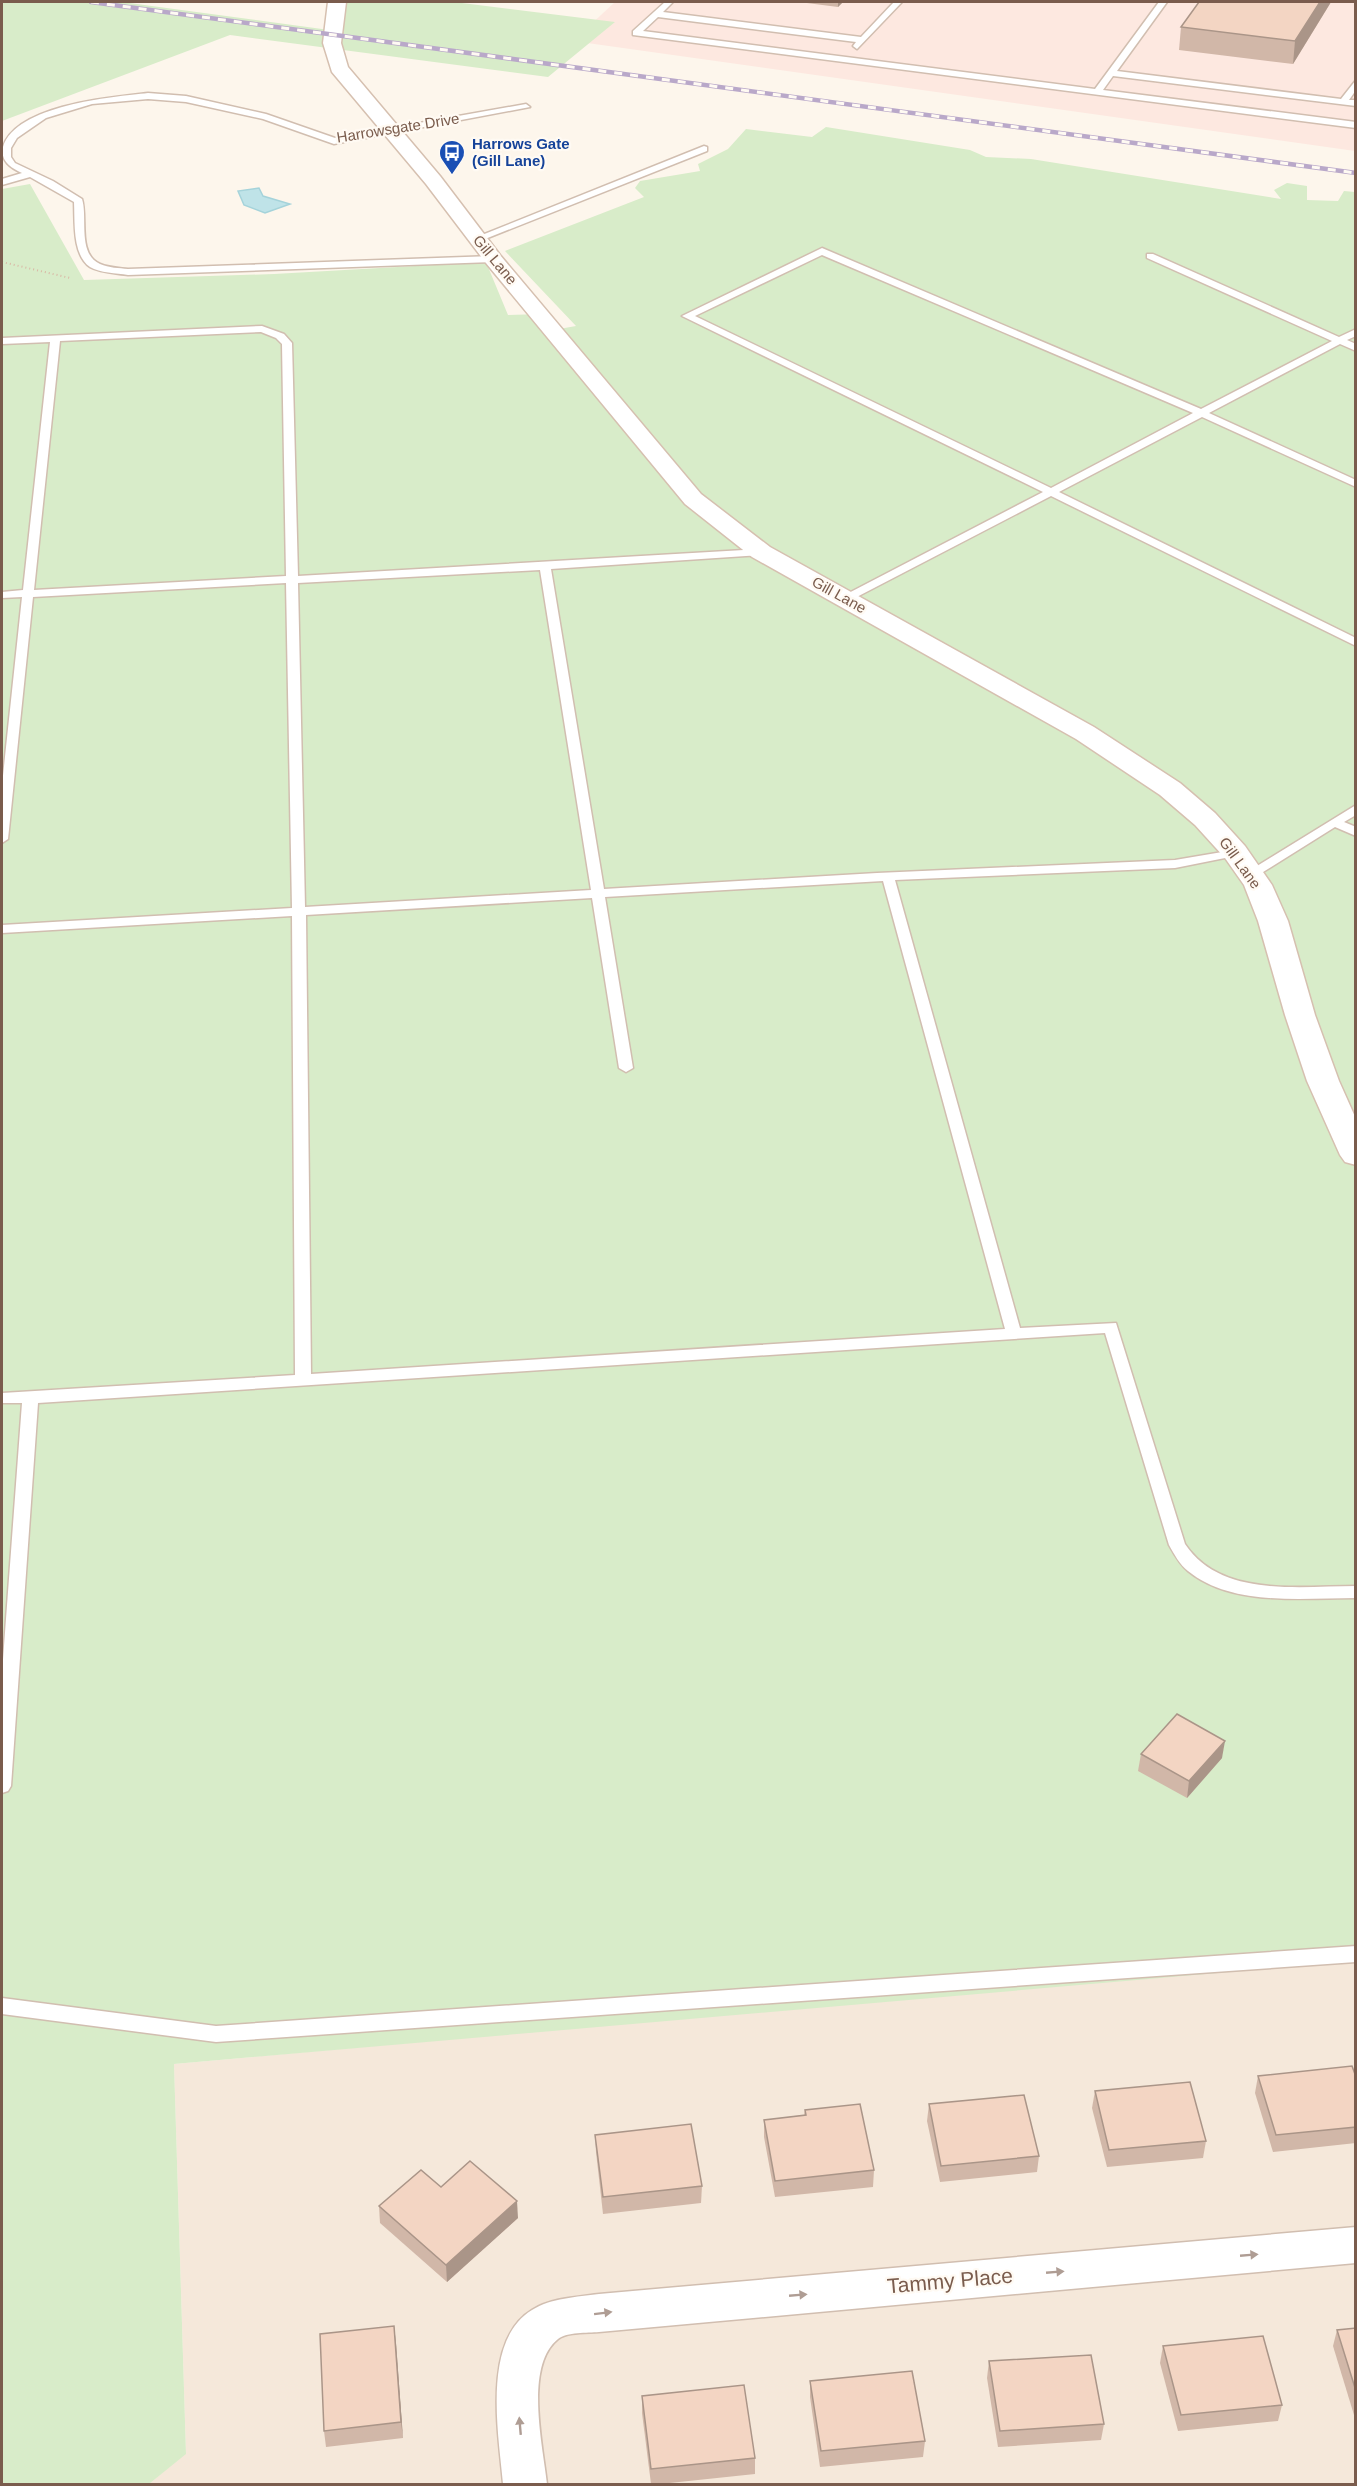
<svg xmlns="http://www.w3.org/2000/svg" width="1357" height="2486" viewBox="0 0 1357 2486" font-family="Helvetica,sans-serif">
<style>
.residential{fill:#f5e8da}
.commercial{fill:#fde8e0}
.green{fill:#d8ecc9}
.water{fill:#bfe3e8;stroke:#a5d3da;stroke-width:1.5}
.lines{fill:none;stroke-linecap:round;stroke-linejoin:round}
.lane-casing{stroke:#d1beb0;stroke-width:3}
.street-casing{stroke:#d1beb0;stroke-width:3}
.secondary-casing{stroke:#d6c0b0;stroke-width:3}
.path{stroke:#d9b8a5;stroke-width:2;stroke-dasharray:1 3;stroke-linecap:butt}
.lane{fill:#fff;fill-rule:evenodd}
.street{fill:#fff;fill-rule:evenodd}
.secondary{fill:#fff;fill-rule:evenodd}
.rail-casing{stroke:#b9a8c9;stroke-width:4.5}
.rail{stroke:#fffaf3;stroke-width:3;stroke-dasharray:8;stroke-linecap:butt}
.wall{fill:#d1b7a8}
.shaded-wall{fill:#aa9588}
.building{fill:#f3d5c3;stroke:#aa9588;stroke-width:1.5}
.oneway{fill:#af9d94}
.labels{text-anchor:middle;stroke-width:4.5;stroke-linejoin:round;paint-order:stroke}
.far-street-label{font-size:15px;fill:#7a5c4d;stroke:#fffaf3}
.far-transit-label{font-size:15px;font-weight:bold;fill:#164399;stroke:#fffaf3;text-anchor:start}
.near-street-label{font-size:21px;fill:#7a5c4d;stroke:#fffaf3}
</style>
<rect width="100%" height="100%" fill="#fdf6ec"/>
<polygon class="residential" points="1355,1958 1355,2484 149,2484 186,2453 174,2064"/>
<polygon class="commercial" points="615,2 1355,2 1355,151 573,41"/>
<g class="green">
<polygon points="2,2 122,2 344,32 344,2 454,2 615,22 548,77 230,35 2,121"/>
<polygon points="826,127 970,150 986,157 1031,159 1281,199 1274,190 1287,183 1307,186 1307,200 1338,201 1344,191 1355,192 1355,1961 174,2064 186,2454 149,2484 2,2484 2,189 30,184 84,280 274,274 486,262 508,315 542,314 559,329 576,326 505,251 644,197 635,188 640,181 700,171 698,164 728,149 746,129 812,137"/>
</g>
<polygon class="water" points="259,188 263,196 290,204 265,213 244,205 238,191"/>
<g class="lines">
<defs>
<g id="lane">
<polygon points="665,2 673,2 663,12 861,37 894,2 902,2 857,49 853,46 856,42 658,17 643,31 1095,89 1159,2 1167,2 1117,71 1341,99 1356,80 1356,90 1349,100 1356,100 1356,106 1113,76 1103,90 1356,122 1356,128 633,35 633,31"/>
<path d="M148,93L186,96L266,114L335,138L526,104L530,107L334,144L263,119L186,102L148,99L92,104L46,118L17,138L11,148V157L15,163L53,181L82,199C88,217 77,254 100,264C109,268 119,268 128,269L493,256L498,259L493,262L128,275C116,273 100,273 90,267C72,255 75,221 74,202L30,177L2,185V179L22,173C11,168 0,161 3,147C16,105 112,97 148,93Z"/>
<polygon points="704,146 707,147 707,151 480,241 472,239"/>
<path d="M822,248L1201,409L1332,341L1147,258V254H1153L1339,337L1356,329V336L1347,340L1356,344V351L1340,344L1209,413L1356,480V487L1202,417L1059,492L1356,638V646L1051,496L849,601H841V597L1043,492L682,316ZM822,255L1193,413L1051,488L695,316Z"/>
<path d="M262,326L284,334L292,343L298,576L761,549L767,552L761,555L551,569L604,889L877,873L1175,860L1240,849L1241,852L1240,855L1175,868L895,880L1020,1328L1116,1323L1185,1544C1221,1598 1299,1586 1356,1586V1598C1303,1598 1232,1607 1188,1571C1180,1565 1174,1554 1169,1545L1105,1333L38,1403L11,1786L8,1791L2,1793V1673L22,1403H2V1393L295,1375L292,916L2,933V925L292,908L286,583L33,597L8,839L2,843V785L22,597L2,598V592L23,590L50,342L2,344V338ZM261,332L276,338L282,344L286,576L34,590L60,341ZM540,570L591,890L305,907L298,583ZM883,881L1005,1329L311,1374L306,915L592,898L619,1068L626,1072L633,1068L605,897Z"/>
<polygon points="1356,805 1356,815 1344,822 1356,827 1356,836 1335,827 1255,877 1250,878 1244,874"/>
<polygon points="1356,1946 1356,1962 216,2042 2,2014 2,1998 216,2026"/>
</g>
<path id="street" d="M1356,2227V2263L599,2332C587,2333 567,2332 558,2339C524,2366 543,2446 547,2484H503C499,2436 481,2341 532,2310C551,2298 577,2297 599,2294Z"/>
<polygon id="secondary" points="328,2 346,2 341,43 348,67 440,176 500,255 701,494 770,547 1094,727 1180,783 1215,813 1245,846 1272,885 1288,921 1315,1015 1339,1081 1356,1119 1356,1165 1345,1162 1340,1155 1307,1081 1285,1015 1258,921 1244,885 1225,858 1195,825 1160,795 1076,739 752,557 685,504 486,263 426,184 332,72 323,43"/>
</defs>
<use href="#lane" class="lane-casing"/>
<use href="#street" class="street-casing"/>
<use href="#secondary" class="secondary-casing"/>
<polyline class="path" points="2,262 70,278"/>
<use href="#lane" class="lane"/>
<use href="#street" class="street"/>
<use href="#secondary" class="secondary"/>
<defs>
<polyline id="rail" points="91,2 1356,173"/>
</defs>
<use href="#rail" class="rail-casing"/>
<use href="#rail" class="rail"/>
</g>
<g class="wall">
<polygon points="799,2 843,2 838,7"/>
<polygon points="1199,2 1331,2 1293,64 1179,50 1181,27"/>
<polygon points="1141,1754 1222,1758 1187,1798 1138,1771"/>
<polygon points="1258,2076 1356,2077 1356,2143 1273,2152 1255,2093"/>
<polygon points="1095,2091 1206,2141 1203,2158 1107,2167 1092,2108"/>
<polygon points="929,2104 1039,2156 1037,2172 940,2182 927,2121"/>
<polygon points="805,2110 874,2170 873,2187 775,2197 764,2137 764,2120 804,2115"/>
<polygon points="595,2135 702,2186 701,2203 603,2214 596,2152"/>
<polygon points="441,2187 518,2218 447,2282 380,2223 379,2206"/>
<polygon points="394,2326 403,2438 326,2447 324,2431"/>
<polygon points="1356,2328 1356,2415 1354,2415 1333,2346 1337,2330"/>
<polygon points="1163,2346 1282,2405 1278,2421 1178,2431 1160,2363"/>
<polygon points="989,2361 1104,2424 1101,2440 998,2447 987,2378"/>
<polygon points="810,2381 925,2441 923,2457 820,2467 810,2397"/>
<polygon points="642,2396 755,2458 755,2474 660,2484 651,2484 642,2413"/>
</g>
<g class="shaded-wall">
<polygon points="838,2 843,2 838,7"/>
<polygon points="1320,2 1331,2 1293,64 1295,41"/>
<polygon points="1225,1741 1222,1758 1187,1798 1189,1781"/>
<polygon points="517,2201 518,2218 447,2282 446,2265"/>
<polygon points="394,2326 396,2343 403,2438 401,2422"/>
</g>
<g class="building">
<polygon points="1199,2 1320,2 1295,41 1181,27"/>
<polygon points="1177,1714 1225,1741 1189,1781 1141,1754"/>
<polygon points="1352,2066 1356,2077 1356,2127 1276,2135 1258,2076"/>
<polygon points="1190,2082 1206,2141 1109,2150 1095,2091"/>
<polygon points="1024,2095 1039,2156 941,2166 929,2104"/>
<polygon points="860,2104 874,2170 775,2181 764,2120 806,2115 805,2110"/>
<polygon points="691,2124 702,2186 603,2197 595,2135"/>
<polygon points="470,2161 517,2201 446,2265 379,2206 421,2170 441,2187"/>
<polygon points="394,2326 401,2422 324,2431 320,2334"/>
<polygon points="1356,2328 1356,2391 1337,2330"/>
<polygon points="1263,2336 1282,2405 1181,2415 1163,2346"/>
<polygon points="1091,2355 1104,2424 1000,2431 989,2361"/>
<polygon points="912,2371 925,2441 821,2451 810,2381"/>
<polygon points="744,2385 755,2458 651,2469 642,2396"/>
</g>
<defs><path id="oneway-solid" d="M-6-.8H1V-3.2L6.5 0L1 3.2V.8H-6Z" transform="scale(1.5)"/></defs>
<g class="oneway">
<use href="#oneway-solid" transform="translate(1249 2255) rotate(-5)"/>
<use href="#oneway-solid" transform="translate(1055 2272) rotate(-5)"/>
<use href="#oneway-solid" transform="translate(798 2295) rotate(-5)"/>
<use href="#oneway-solid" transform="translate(603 2313) rotate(-7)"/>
<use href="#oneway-solid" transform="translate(520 2426) rotate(-95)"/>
</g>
<defs>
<symbol id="bus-pin" viewBox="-11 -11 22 30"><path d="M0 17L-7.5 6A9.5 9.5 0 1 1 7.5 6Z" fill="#1a4fb4" stroke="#fffaf3"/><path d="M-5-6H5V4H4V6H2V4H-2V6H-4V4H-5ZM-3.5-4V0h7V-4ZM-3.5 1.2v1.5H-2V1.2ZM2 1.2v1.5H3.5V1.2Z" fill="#fff"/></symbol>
</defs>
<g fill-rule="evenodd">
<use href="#bus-pin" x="437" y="138" width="30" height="40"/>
</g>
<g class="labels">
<g class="far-street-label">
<text transform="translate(398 128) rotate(-9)" y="5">Harrowsgate Drive</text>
<text transform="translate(495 260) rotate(50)" y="5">Gill Lane</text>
<text transform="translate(839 595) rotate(29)" y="5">Gill Lane</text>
<text transform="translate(1240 863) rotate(54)" y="5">Gill Lane</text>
</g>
<g class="far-transit-label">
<text x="472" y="149">Harrows Gate<tspan x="472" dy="17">(Gill Lane)</tspan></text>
</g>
<g class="near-street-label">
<text transform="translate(950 2281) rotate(-5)" y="7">Tammy Place</text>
</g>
</g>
<rect width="1357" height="2486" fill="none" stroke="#7a5c4d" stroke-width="6"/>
</svg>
